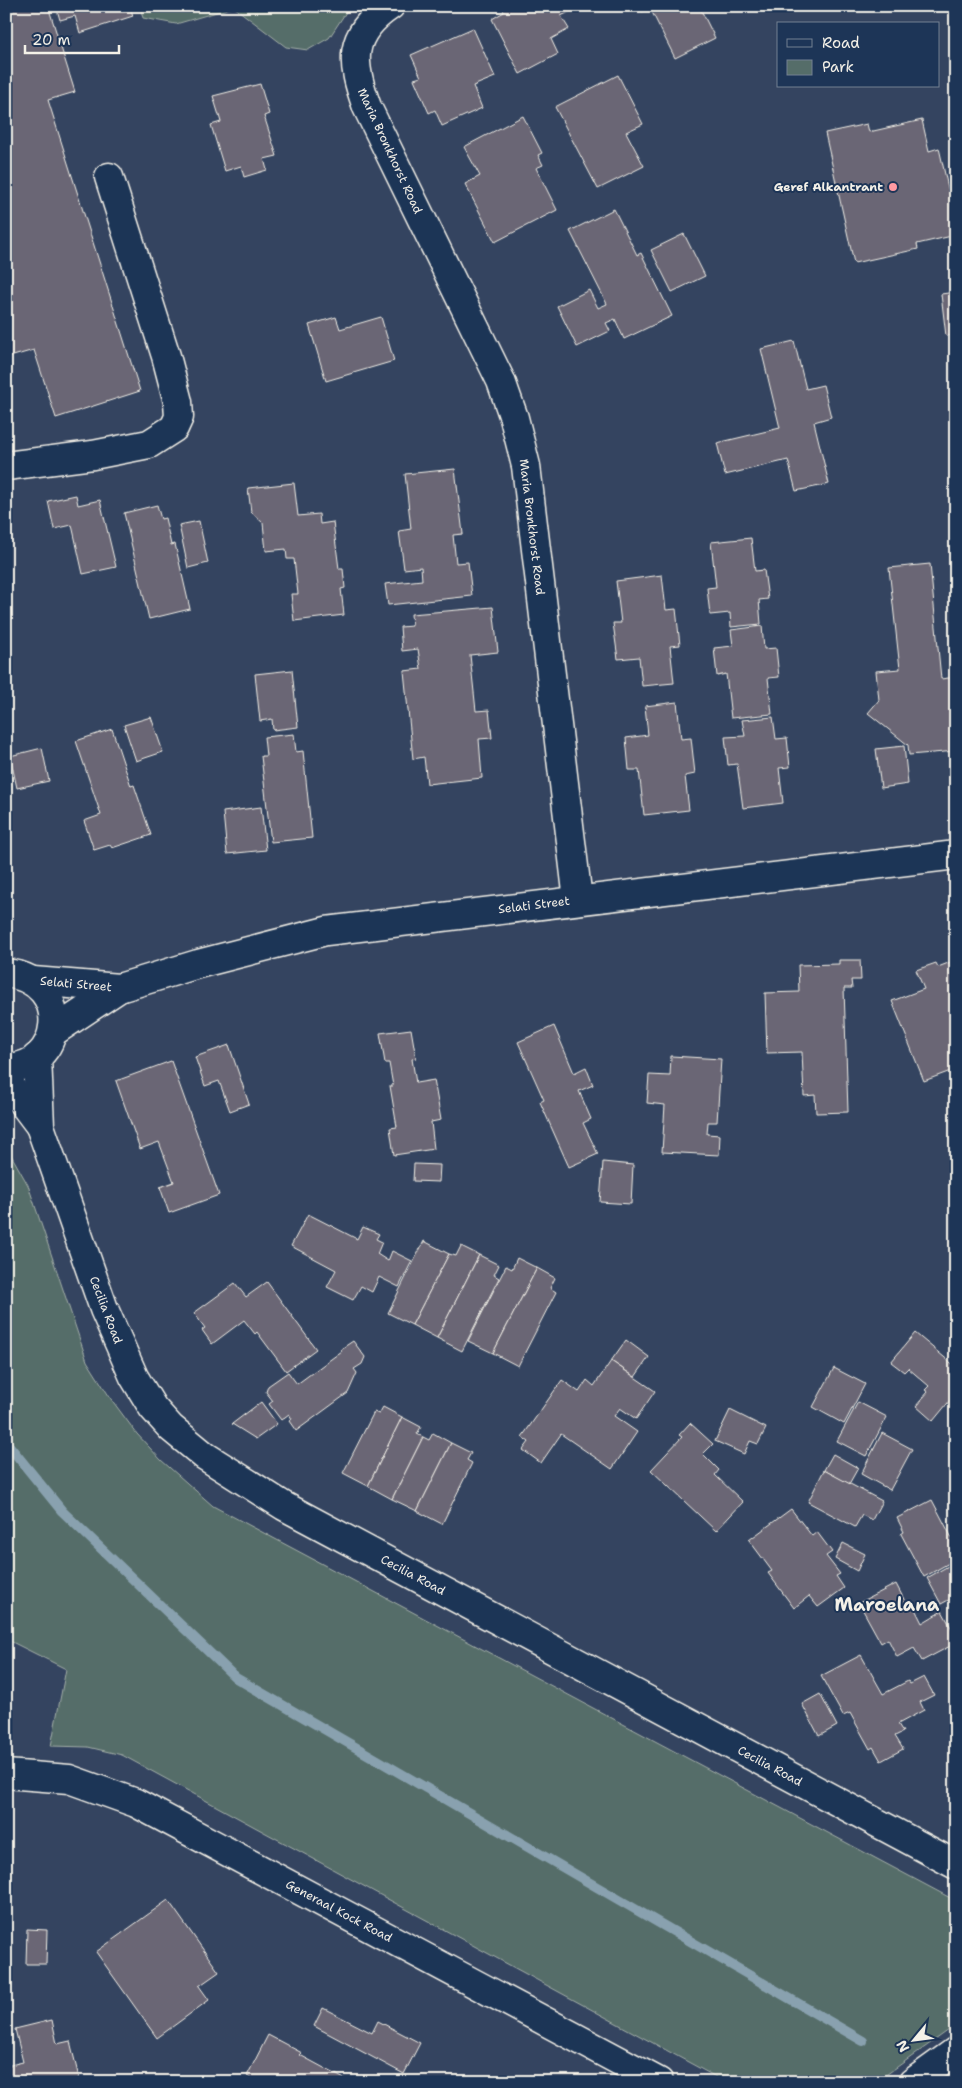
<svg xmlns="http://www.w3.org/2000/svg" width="962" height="2088" viewBox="0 0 962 2088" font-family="'Shantell Sans',sans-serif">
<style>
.green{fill:#556d69;stroke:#a4afa8}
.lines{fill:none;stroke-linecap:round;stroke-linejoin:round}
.stream{stroke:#89a1af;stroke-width:10}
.building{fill:#6a6675;stroke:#f4f1e8}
.minor-casing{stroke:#f4f1e8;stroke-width:31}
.minor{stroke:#1d3557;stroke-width:28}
.poi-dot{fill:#ff9aa2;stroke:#1d3557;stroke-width:2}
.labels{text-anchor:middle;stroke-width:4;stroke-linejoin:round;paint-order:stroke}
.street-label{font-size:12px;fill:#f4f1e8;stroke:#1d3557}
.poi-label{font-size:12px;font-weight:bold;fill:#f4f1e8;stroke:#1d3557;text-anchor:end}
.district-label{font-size:18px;font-weight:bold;fill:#f4f1e8;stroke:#1d3557}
</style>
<rect width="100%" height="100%" fill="#344460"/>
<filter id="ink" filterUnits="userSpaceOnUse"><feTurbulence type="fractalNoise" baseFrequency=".02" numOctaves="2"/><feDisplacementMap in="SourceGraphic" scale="10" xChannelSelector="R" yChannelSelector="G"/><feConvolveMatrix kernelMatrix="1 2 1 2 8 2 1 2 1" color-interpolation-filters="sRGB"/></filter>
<g filter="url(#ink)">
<g class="green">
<polygon points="140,6 350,6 329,38 308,50 286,47 234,7 176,24 143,18"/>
<polygon points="6,1146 28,1185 87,1361 111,1399 137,1434 161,1460 213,1506 956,1901 956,2025 876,2082 725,2082 122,1755 88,1747 51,1746 66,1669 6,1639"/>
</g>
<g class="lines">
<polyline class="stream" points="6,1442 62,1511 236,1678 863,2041"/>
</g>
<g class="building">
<polygon points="6,6 48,6 75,92 48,100 140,391 56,418 34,350 6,358"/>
<polygon points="56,6 130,6 133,16 80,33 75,16 60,20"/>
<polygon points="569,6 571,11 561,16 569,29 551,39 558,54 520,74 492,19 504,12 502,6"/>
<polygon points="639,6 699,6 715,38 675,58 650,8 642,12"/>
<polygon points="473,28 495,77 473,86 482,108 442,126 435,110 429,113 414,79 421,77 411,55"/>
<polygon points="618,75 643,124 626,132 644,166 598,189 555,107"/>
<polygon points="260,84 269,114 264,116 277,156 264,159 267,170 244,177 241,166 225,171 211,125 221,122 213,96"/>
<polygon points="523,116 542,153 538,155 543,165 536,168 557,210 495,242 465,184 480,176 464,147"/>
<polygon points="922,120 929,151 939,148 956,223 956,235 917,244 918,249 854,263 825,133 867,124 869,132"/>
<polygon points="614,209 637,255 641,253 672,316 624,339 615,319 606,323 610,331 577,347 557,306 589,290 598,308 607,304 570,231"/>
<polygon points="684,234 705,276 672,292 651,250"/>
<polygon points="956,292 956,335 946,336 941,294"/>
<polygon points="336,317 340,329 381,317 394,361 326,381 309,325"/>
<polygon points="794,341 806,389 823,385 831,417 814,422 829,484 796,491 788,460 725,475 717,443 780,428 761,349"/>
<polygon points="455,469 463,534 453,535 456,563 468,562 472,596 388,605 385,584 422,580 421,567 404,569 399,531 411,529 405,474"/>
<polygon points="294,483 298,516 319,514 320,524 333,522 339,569 343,569 345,588 341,589 344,615 294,621 291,594 298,594 294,559 287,559 286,549 266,551 263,523 251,512 248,488"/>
<polygon points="76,495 78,505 100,500 116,567 83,574 72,525 54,529 48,501"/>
<polygon points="157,505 161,519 165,518 171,545 175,544 190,609 149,619 124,513"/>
<polygon points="199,521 208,563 188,568 179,525"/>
<polygon points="751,538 755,571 764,570 768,599 759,600 761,624 731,627 730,613 710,615 707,588 716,587 711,542"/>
<polygon points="930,564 941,679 956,677 956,751 909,755 908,745 868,713 879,700 876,671 900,669 889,568"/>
<polygon points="662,575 666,610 676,609 680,645 670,646 674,683 642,686 639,657 618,659 613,623 621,623 616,581"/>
<polygon points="493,607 498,652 470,655 476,711 489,710 492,738 479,739 482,778 427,784 424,757 413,759 404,671 421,669 418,649 402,651 400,627 412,626 411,614"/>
<polygon points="762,626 764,649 776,648 779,677 768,678 772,714 731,718 726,674 717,676 714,648 733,646 731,630"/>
<polygon points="292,670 298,727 273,730 272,719 260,721 255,674"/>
<polygon points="677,702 681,739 691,738 695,774 685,776 689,810 644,815 639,770 629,770 626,738 648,735 645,706"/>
<polygon points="151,717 163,752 136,761 124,725"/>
<polygon points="773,717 776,739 787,738 790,767 779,768 783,803 743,808 737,764 728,765 725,737 745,736 742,720"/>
<polygon points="112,729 131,786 134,785 151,835 112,848 110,845 94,850 84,821 101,815 76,741"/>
<polygon points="294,734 296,752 303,751 312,838 271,842 261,756 266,756 264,737"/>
<polygon points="904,746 908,784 881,788 876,749"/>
<polygon points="42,748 49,781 17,788 10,756"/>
<polygon points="261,807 266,850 227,854 223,812"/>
<polygon points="839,960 860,960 861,980 851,980 852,988 844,988 848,1112 816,1113 815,1095 804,1096 802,1052 767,1053 765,993 799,992 798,965 839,964"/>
<polygon points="956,960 956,1069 924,1081 892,1001 924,989 916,970 936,963 938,967"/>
<polygon points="554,1026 574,1073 586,1067 593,1085 579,1091 591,1119 583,1123 598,1154 569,1167 540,1102 544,1100 518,1042"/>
<polygon points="411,1029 416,1058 412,1059 416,1083 434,1080 441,1120 431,1122 434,1149 394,1155 390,1128 397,1127 390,1086 393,1086 389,1063 385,1063 380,1033"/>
<polygon points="229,1045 249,1104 230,1111 219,1081 205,1086 195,1057"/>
<polygon points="671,1056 721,1059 717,1122 708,1122 707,1134 720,1135 719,1155 662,1152 665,1105 647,1103 649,1075 670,1076"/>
<polygon points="171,1061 219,1195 169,1213 160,1187 174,1182 159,1142 140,1149 116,1081"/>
<polygon points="603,1162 633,1165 631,1204 600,1202"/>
<polygon points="414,1164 440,1165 439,1182 413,1181"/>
<polygon points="308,1214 357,1239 363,1227 379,1234 376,1239 382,1242 377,1254 388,1261 392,1251 412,1261 399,1287 379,1277 372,1292 361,1286 353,1300 327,1287 336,1270 291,1246"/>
<polygon points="424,1241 449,1254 412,1325 388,1313"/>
<polygon points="461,1246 479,1255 437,1338 412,1325 449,1254 456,1256"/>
<polygon points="479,1255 499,1265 494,1275 499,1278 462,1351 437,1338"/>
<polygon points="517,1258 537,1268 493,1353 468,1341 506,1266 512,1269"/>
<polygon points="537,1268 555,1278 550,1288 556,1292 518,1366 493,1353"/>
<polygon points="267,1282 316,1349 286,1371 257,1332 255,1334 244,1320 212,1344 202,1330 205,1328 194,1313 235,1283 246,1297"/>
<polygon points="915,1333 956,1367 956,1393 933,1421 916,1406 928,1392 925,1390 929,1386 908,1368 904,1372 891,1362"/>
<polygon points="626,1340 649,1357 635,1377 611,1361"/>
<polygon points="353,1341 365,1357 362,1364 354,1369 357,1373 348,1393 296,1431 289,1421 292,1419 289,1414 281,1420 269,1404 273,1401 266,1392 268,1386 288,1372 297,1384 342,1351 341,1349"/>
<polygon points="611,1361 655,1391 636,1419 620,1408 614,1416 637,1432 612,1469 561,1434 541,1463 523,1450 529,1442 522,1437 562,1380 579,1392 587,1380 594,1386"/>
<polygon points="834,1368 865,1384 844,1424 813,1407"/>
<polygon points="261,1402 277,1424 256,1439 232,1424"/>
<polygon points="858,1402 887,1417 866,1456 837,1441"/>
<polygon points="383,1407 402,1417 368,1486 343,1473 374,1412 379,1414"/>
<polygon points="730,1410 766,1428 758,1444 750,1441 744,1454 715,1441"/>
<polygon points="402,1417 421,1427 417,1434 423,1437 392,1499 368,1486"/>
<polygon points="690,1423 713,1444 703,1454 719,1470 715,1475 743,1502 716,1531 651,1470 682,1437 679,1435"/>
<polygon points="433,1433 451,1443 417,1511 392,1499 423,1437 429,1440"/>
<polygon points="882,1433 912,1449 890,1490 861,1474"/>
<polygon points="451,1443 471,1453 467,1460 472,1463 442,1524 417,1511"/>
<polygon points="833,1454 858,1468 849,1484 824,1470"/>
<polygon points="824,1470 882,1501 872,1520 862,1515 855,1527 808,1502"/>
<polygon points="932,1500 953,1540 956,1538 956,1596 941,1604 927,1578 950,1565 949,1563 924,1577 901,1534 904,1532 897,1518"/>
<polygon points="791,1509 812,1536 817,1532 832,1552 826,1556 840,1574 836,1576 844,1588 818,1607 809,1596 794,1608 768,1573 772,1571 749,1540"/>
<polygon points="843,1543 865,1554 857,1571 835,1559"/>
<polygon points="896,1584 909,1609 914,1607 922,1623 942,1611 956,1636 956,1643 922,1661 914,1648 897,1657 888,1639 881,1643 859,1603"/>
<polygon points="861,1655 883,1694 908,1681 910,1684 924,1677 934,1695 920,1702 924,1710 898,1724 903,1732 895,1736 903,1749 881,1761 873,1747 870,1749 850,1713 843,1716 821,1676"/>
<polygon points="820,1694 837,1726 819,1736 802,1704"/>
<polygon points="168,1900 219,1972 199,1986 209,2000 157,2038 96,1952"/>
<polygon points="27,1929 47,1930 46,1964 26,1964"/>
<polygon points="323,2008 372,2033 378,2021 420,2043 404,2074 314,2026"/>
<polygon points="52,2020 57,2044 70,2041 79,2078 77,2079 78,2082 10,2082 6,2066 23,2062 15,2029"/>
<polygon points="268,2035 302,2053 300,2055 350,2082 258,2082 247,2076"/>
</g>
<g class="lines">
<defs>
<g id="minor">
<path d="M390,6C347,35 351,63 367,107L501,381L514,418L526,466L578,900"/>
<polyline points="6,466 93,455 149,444 174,428 179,417 178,402 166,356 109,177"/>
<path d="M6,973C77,981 61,1072 6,1067"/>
<polyline points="33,981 119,988"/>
<polyline points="53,1032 119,988 198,964 326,931 956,855"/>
<polyline points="37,1057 40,1126 104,1309 134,1377 153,1408 171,1428 205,1456 284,1506 956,1865"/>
<polyline points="6,1081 40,1126"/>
<polyline points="6,1774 69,1779 136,1803 659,2082"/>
<polyline points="913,2082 956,2051"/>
</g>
</defs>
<use href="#minor" class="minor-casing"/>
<use href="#minor" class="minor"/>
</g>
</g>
<circle class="poi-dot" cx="893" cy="187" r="5"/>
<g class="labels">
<g class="street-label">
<text transform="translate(390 151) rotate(65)" y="4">Maria Bronkhorst Road</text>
<text transform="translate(532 527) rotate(83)" y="4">Maria Bronkhorst Road</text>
<text transform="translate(534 905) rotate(-7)" y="4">Selati Street</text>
<text transform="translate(76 984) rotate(5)" y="4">Selati Street</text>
<text transform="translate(106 1310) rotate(69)" y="4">Cecilia Road</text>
<text transform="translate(413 1575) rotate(28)" y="4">Cecilia Road</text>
<text transform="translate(770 1766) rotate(28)" y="4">Cecilia Road</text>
<text transform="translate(339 1911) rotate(28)" y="4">Generaal Kock Road</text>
</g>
<g class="poi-label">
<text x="883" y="191">Geref Alkantrant</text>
</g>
<g class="district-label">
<text x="887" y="1611">Maroelana</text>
</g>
</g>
<rect width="962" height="2088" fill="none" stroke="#1d3557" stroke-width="25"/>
<rect x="12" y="12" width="937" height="2063" fill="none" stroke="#f4f1e8" stroke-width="2" filter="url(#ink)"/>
<rect x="777" y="22" width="162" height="65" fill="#1d3557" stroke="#738091"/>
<rect x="787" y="39" width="25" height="8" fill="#1d3557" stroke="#738091"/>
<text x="822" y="48" font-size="15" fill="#f4f1e8">Road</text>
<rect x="787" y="60" width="25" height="15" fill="#556d69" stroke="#738091"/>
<text x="822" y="72" font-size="15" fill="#f4f1e8">Park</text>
<g transform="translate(914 2040) rotate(241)" stroke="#1d3557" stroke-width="4" paint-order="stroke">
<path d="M0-4L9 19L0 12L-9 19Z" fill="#f4f1e8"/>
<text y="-8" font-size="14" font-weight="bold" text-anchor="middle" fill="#f4f1e8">N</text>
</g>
<path d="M25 45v8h94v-8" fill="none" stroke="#f4f1e8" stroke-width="2.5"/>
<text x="32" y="45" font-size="15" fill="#f4f1e8" stroke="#1d3557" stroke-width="4" paint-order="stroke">20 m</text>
</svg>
